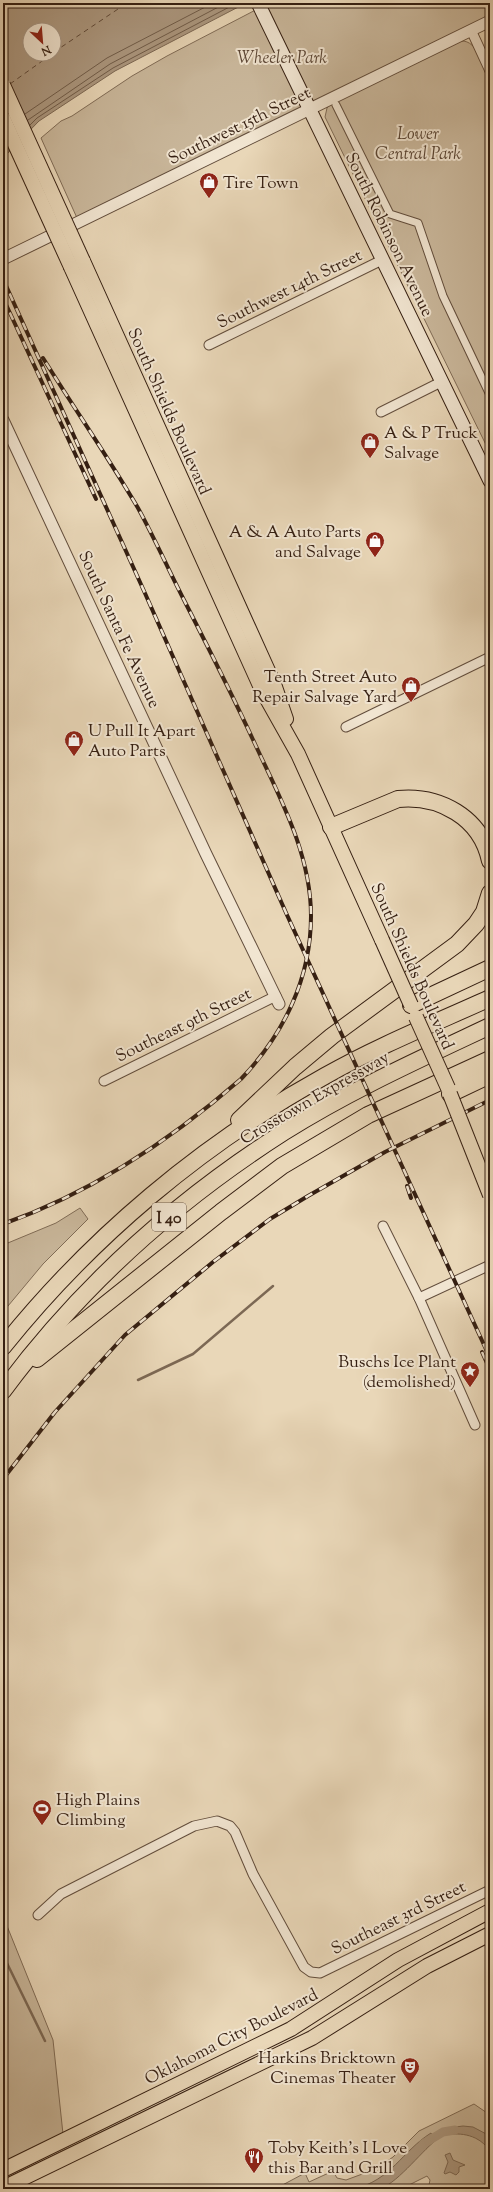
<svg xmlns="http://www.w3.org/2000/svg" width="493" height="2192" viewBox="0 0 493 2192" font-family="'Sorts Mill Goudy',serif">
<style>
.green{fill:#cab89c;stroke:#806c57}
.water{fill:#ac9880;stroke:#7c6854;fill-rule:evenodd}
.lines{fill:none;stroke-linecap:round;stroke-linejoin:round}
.shore{stroke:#705c49;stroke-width:1}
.stream{stroke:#7c6854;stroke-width:2.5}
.canal{stroke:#ac9880;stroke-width:9}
.ferry{stroke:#5f4938;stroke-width:1;stroke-dasharray:5 4;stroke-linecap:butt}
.pedestrian-casing{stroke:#624d3c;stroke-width:9}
.minor-casing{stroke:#624d3c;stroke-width:11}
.tertiary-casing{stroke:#624d3c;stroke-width:13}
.secondary-casing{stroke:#351f12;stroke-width:15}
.primary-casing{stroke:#351f12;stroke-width:16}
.motorway-casing{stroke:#351f12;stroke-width:18}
.pedestrian{stroke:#f1e5d1;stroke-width:7}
.minor{stroke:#f1e5d1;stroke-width:9}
.tertiary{stroke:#f1e5d1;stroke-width:11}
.secondary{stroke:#f1e5d1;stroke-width:13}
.primary{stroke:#e9d7b8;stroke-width:14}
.motorway{stroke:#e9d7b8;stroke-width:16}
.rail-casing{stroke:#351f12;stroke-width:4}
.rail{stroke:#f1e5d1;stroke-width:2.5;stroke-dasharray:8;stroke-linecap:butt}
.primary-bridge-casing{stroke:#351f12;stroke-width:16;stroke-linecap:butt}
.primary-bridge{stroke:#e9d7b8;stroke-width:14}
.labels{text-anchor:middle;stroke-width:4;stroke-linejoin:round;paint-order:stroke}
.shield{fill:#f1e5d1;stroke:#6d5a4b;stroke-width:1}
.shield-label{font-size:16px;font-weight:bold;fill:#351f12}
.park-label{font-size:17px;font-style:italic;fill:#5a4534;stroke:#f1e5d1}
.street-label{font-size:17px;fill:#351f12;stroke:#f1e5d1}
.poi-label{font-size:17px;fill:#351f12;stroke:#f1e5d1;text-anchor:start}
</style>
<rect width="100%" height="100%" fill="#e9d7b8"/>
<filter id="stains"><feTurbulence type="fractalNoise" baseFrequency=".005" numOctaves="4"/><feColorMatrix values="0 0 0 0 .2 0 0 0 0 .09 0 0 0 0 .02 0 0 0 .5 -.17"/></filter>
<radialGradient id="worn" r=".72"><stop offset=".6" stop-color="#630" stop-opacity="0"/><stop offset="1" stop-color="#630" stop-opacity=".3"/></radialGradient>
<g class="green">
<polygon points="269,3 490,3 490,17 77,218 41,138 61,121 72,116 132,76 167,56"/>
<path d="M461,41C478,40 484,68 490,81V453L325,117L327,108L330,105Z"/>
<polygon points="80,1208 88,1219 43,1264 3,1312 3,1245 56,1223"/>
<polygon points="3,1916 53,2040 63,2134 3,2163"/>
<polygon points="474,2104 490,2115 490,2189 431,2189 429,2185 430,2180 427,2176 401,2189 275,2189 305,2173 309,2182 333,2171 337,2178 346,2180 376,2169 393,2157 419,2131"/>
</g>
<g class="water">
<path d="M3,3H246L115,71L39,121L3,158ZM30,30H54V54H30Z"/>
<path d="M463,2126L473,2127L490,2136V2151C479,2135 462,2132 444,2135L441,2129Z"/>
<path d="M431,2133L435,2141C421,2152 394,2187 378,2189C370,2190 361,2189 353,2189C391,2181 402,2151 431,2133Z"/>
<polygon points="450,2153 453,2160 465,2165 459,2167 459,2172 456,2175 450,2172 445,2174 444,2173 448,2162 445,2155"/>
</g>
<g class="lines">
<g class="shore">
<polyline points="25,114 107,58 213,3"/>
<polyline points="28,120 110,64 226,3"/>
<polyline points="30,125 37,118 113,68 237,3"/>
</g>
<g class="stream">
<polyline points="138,1380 193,1354 273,1286"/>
<polyline points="3,1955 45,2041"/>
</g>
<polyline class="canal" points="423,2144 443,2132 455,2130"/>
<g class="ferry">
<polyline points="54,52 127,3"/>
<polyline points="10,84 52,54"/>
</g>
<defs>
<polyline id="pedestrian" points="336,105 390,214 418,223 443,296 490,395"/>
<g id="minor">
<polyline points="471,30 490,71"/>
<polyline points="209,345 382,260"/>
<polyline points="381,412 441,382"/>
<polyline points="346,727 490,657"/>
<polyline points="104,1081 276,996"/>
<polyline points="383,1226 419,1298 475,1425"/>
<polyline points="419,1298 490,1265"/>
<polyline points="38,1915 61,1894 194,1826 217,1821 230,1826 235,1832 253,1874 304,1967 311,1972 320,1973 490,1890"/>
</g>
<g id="tertiary">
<polyline points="3,259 490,21"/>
<polyline points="3,420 206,854 279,1004"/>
</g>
<polyline id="secondary" points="258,3 490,481"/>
<g id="primary">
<polyline points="83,261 274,684 286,719"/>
<polyline points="71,267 262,690 298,754 382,940"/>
<polyline points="3,2170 291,2029 398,1960 490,1911"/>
<polyline points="3,2188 312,2038 427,1966 490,1934"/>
</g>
<g id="motorway">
<path d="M331,827L398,799C439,795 481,817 490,861"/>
<polyline points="411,1005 490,968"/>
<polyline points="450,1094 490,1075"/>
<polyline points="239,1120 295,1067 332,1036 457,944 476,924 484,912 490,893"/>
<path d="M3,1347C91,1237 202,1144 325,1076C378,1046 435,1023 490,998"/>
<polyline points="37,1359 221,1212 282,1166 368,1115 490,1059"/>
<path d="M3,1391C79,1288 176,1201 284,1132C349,1091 420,1059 490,1026"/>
</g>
</defs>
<use href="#pedestrian" class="pedestrian-casing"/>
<use href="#minor" class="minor-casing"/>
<use href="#tertiary" class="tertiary-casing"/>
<use href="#secondary" class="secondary-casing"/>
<use href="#primary" class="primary-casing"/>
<use href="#motorway" class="motorway-casing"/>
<use href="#pedestrian" class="pedestrian"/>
<use href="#minor" class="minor"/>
<use href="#tertiary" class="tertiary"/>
<use href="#secondary" class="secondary"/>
<use href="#primary" class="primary"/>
<use href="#motorway" class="motorway"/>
<defs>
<g id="rail">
<polyline points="3,279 144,591 287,915 490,1358"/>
<polyline points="3,298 96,499"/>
<polyline points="407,1186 411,1198"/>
<path d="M3,1224C91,1193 172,1139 241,1079C284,1034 311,978 311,916C311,854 280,798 255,744C233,696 209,649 185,602C169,571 155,539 138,508C108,457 74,408 43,358"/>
<polyline points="482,1352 490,1370"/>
<polyline points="3,1479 55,1412 125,1335 213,1262 270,1219 308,1196 385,1152 490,1100"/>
</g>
</defs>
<use href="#rail" class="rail-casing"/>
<use href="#rail" class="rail"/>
<defs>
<g id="primary-bridge">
<polyline points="3,85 83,261"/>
<polyline points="3,118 71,267"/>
<polyline points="382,940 411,1005"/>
<polyline points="416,1017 448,1088"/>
<polyline points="450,1094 490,1195"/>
</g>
</defs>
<use href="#primary-bridge" class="primary-bridge-casing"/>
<use href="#primary-bridge" class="primary-bridge"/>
</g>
<defs>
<symbol id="shop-pin" viewBox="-11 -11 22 30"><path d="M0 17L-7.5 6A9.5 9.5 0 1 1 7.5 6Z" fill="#8f2418" stroke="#f1e5d1"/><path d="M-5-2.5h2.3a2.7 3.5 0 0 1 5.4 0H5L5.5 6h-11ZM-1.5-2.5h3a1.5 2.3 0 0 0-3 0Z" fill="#fff"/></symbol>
<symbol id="sight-pin" viewBox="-11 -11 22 30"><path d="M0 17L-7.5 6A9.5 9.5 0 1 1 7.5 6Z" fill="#8f2418" stroke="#f1e5d1"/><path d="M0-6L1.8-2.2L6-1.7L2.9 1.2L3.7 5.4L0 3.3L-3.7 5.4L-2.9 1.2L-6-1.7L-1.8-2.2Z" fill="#fff"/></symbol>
<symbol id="stadium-pin" viewBox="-11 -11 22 30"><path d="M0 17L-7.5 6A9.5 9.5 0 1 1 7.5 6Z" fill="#8f2418" stroke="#f1e5d1"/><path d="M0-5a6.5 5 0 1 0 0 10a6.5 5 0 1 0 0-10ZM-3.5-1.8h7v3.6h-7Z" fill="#fff"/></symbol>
<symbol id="theatre-pin" viewBox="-11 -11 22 30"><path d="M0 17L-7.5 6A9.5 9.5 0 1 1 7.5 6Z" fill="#8f2418" stroke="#f1e5d1"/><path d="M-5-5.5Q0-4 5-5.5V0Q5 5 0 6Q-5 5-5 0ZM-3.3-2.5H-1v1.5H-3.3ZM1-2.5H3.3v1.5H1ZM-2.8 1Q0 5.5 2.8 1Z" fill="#fff"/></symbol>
<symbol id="restaurant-pin" viewBox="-11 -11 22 30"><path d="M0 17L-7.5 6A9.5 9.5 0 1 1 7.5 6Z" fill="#8f2418" stroke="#f1e5d1"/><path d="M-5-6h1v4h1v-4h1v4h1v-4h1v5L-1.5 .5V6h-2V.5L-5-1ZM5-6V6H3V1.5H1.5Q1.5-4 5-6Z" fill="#fff"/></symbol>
</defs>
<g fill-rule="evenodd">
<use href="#shop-pin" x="198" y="171" width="22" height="30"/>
<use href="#shop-pin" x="359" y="431" width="22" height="30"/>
<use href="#shop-pin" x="364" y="530" width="22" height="30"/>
<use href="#shop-pin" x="400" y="675" width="22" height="30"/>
<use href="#shop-pin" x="63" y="729" width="22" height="30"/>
<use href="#sight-pin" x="459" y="1360" width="22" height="30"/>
<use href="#stadium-pin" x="31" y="1798" width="22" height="30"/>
<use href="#theatre-pin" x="399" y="2056" width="22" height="30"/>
<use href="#restaurant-pin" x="243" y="2146" width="22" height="30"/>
</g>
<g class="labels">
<rect class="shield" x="152" y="1203" width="34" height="28" rx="3"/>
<g class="shield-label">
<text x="169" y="1223">I 40</text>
</g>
<g class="park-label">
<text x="282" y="63">Wheeler Park</text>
<text x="418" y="139">Lower<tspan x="418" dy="20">Central Park</tspan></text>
</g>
<g class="street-label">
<text transform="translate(239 125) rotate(-26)" y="6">Southwest 15th Street</text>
<text transform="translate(390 234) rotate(64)" y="6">South Robinson Avenue</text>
<text transform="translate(289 288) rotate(-26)" y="6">Southwest 14th Street</text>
<text transform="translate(170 411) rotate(66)" y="6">South Shields Boulevard</text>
<text transform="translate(120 629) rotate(65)" y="6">South Santa Fe Avenue</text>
<text transform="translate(413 966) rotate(66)" y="6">South Shields Boulevard</text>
<text transform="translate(183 1024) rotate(-26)" y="6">Southeast 9th Street</text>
<text transform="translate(314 1097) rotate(-30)" y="6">Crosstown Expressway</text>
<text transform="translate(398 1917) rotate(-26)" y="6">Southeast 3rd Street</text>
<text transform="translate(231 2036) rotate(-27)" y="6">Oklahoma City Boulevard</text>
</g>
<g class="poi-label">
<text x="223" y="188">Tire Town</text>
<text x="384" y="438">A &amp; P Truck<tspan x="384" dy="20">Salvage</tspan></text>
<text x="361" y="537" text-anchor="end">A &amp; A Auto Parts<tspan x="361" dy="20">and Salvage</tspan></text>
<text x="397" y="682" text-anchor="end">Tenth Street Auto<tspan x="397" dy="20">Repair Salvage Yard</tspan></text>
<text x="88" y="736">U Pull It Apart<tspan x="88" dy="20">Auto Parts</tspan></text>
<text x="456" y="1367" text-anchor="end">Buschs Ice Plant<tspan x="456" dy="20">(demolished)</tspan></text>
<text x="56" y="1805">High Plains<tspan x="56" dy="20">Climbing</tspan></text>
<text x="396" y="2063" text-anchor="end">Harkins Bricktown<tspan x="396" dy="20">Cinemas Theater</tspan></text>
<text x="268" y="2153">Toby Keith's I Love<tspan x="268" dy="20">this Bar and Grill</tspan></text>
</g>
</g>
<rect width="493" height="2192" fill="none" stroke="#e9d7b8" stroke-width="16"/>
<rect x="4" y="4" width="485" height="2184" fill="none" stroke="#351f12" stroke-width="2"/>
<rect x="8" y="8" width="477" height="2176" fill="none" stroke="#351f12"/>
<g transform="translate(42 42) rotate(154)"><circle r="19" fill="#f1e5d1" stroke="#a69685"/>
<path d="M0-3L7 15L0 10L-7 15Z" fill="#8f2418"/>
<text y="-6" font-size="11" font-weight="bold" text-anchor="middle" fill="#351f12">N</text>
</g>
<rect width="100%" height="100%" filter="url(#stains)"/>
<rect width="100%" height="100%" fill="url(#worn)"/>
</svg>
